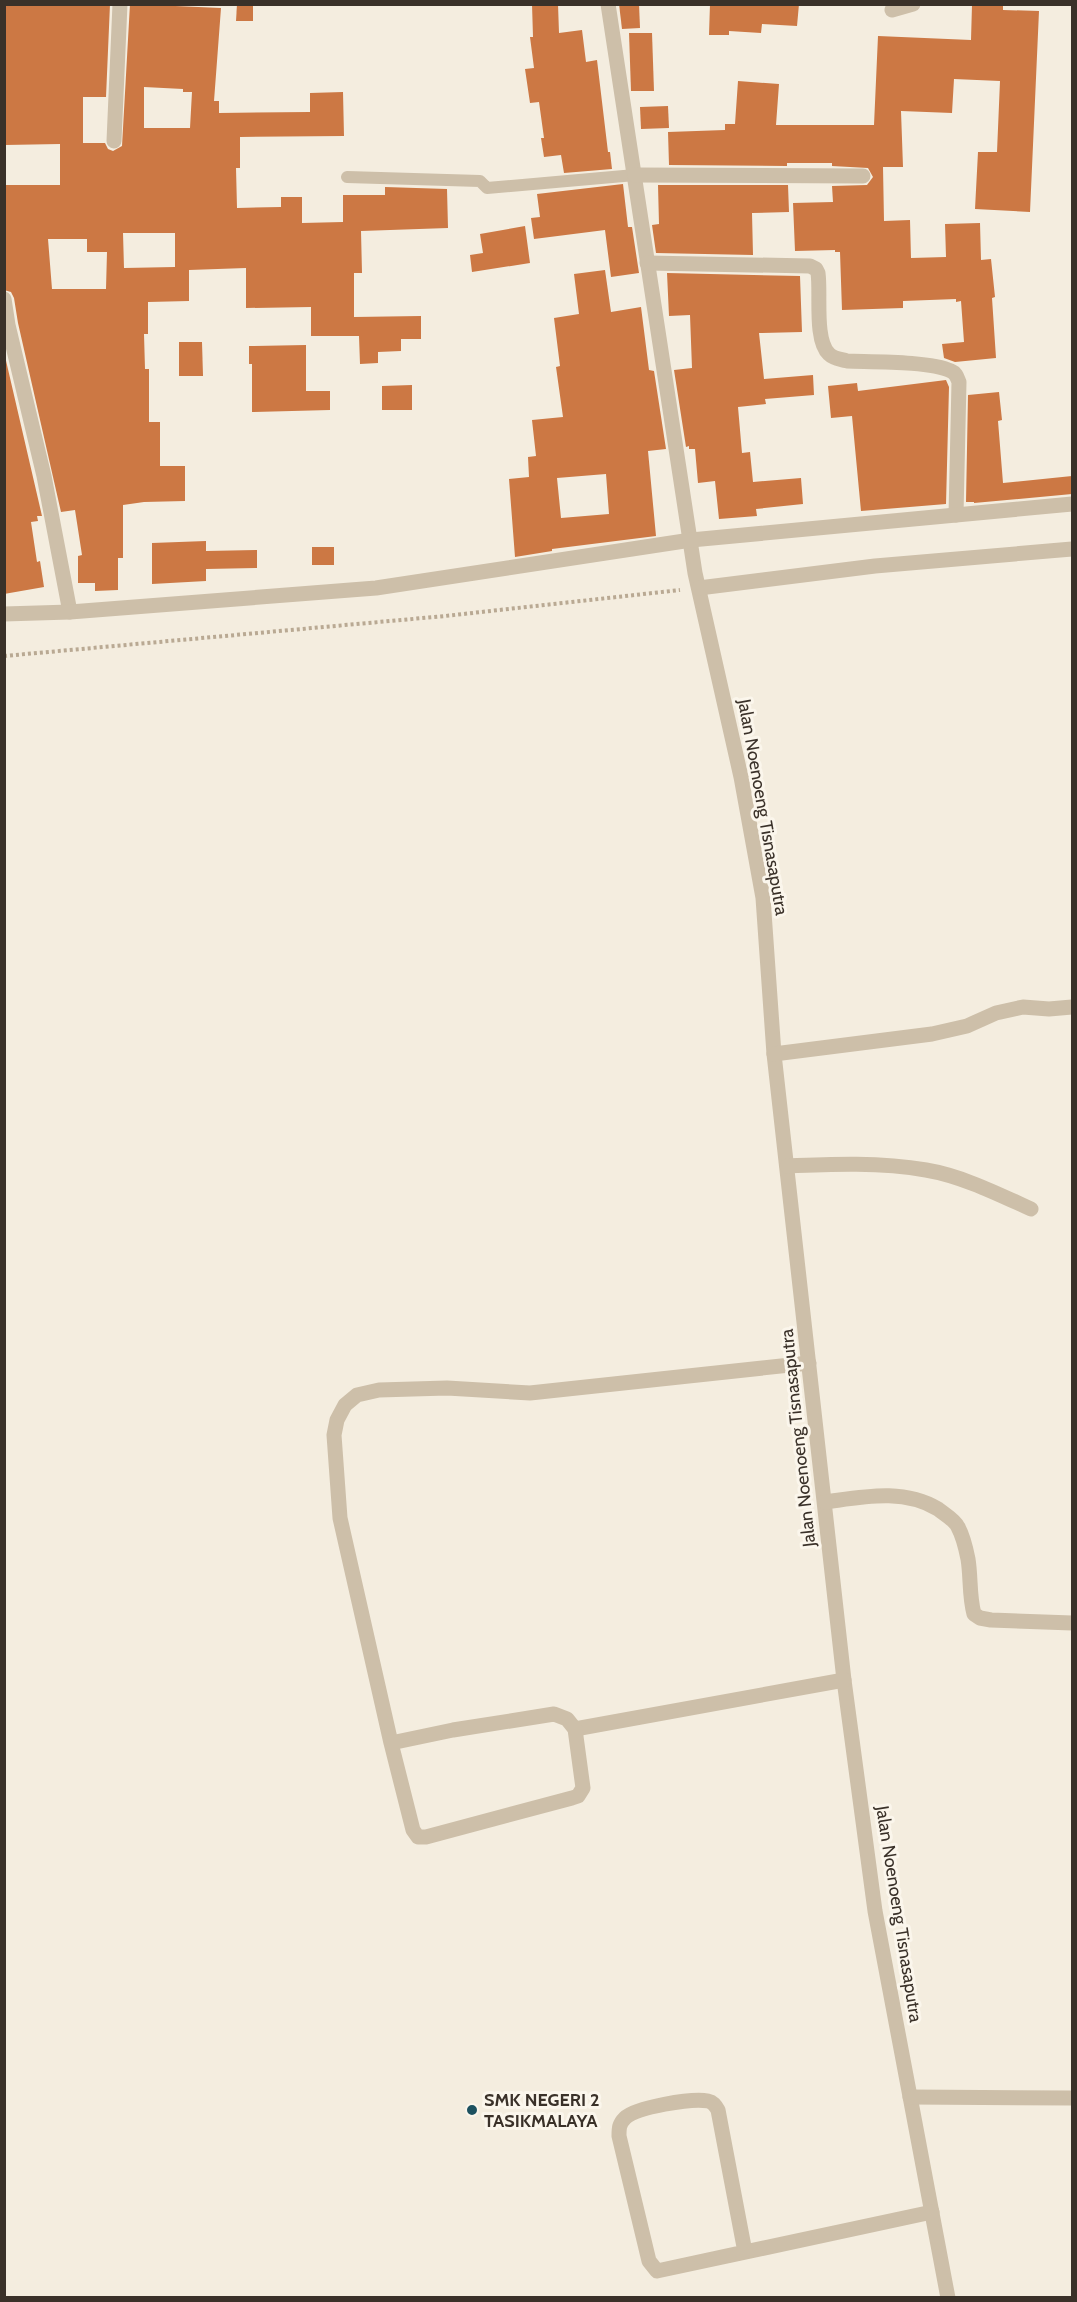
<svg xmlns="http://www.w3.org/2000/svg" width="1077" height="2302" viewBox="0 0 1077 2302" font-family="Cabin,sans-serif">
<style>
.building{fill:#cc7844;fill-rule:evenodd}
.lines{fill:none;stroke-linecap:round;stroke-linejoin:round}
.path{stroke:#b9a993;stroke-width:4;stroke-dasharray:3 3;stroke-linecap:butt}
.service{stroke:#cdbfa9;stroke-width:12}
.minor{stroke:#cdbfa9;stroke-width:15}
.poi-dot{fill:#1c515f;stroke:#fbf6ec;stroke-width:2}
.labels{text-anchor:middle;stroke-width:6;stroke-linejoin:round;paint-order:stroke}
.street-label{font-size:18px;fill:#3a3129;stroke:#fbf6ec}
.poi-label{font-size:18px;font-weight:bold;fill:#3a3129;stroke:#fbf6ec;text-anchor:start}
</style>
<rect width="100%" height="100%" fill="#f4eddf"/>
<g class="building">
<path d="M4,4H110L106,97H83V143H105L108,149L113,151L122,146L130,4L221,8L214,101H219V113L310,112V93L343,92L344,136L240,137V168H236L237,208L281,207V197H302V223L343,222V195H385V187L447,189L448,228L361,231L362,273H354V317L421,316V339H401V351L378,352V363L360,364L359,336H311V307L246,308V268L189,270V301L148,302V334H144L145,369H149V422H160V466H185V501L144,502L123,505V558H118V590L95,591V583H78V556L82,555L75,510L61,512L18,323L14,298L11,292L4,290V278H6L5,185H60V144L5,145ZM144,87L183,89V92H192L190,128H144ZM123,233H175V267L124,268ZM48,239H87V252H107L106,289H52Z"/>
<polygon points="237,4 253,4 253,21 236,21"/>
<polygon points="532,4 558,4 559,33 582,30 586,62 597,60 608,152 610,152 612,169 564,173 561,155 544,157 541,138 544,138 539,102 530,103 525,69 534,68 530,37 533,37"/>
<polygon points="619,4 639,4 640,28 622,29"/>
<polygon points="710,4 799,4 797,26 762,24 761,33 729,31 729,35 709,35"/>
<polygon points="972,5 1003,6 1003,10 1039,11 1030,212 975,209 978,152 997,152 1000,81 954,79 952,113 901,111 903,167 883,167 884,221 910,220 911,258 946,257 945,224 980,223 981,260 991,259 995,297 992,298 996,358 955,362 944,358 942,344 964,342 961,301 956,302 956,299 903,301 903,308 842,310 840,252 835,252 835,250 795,251 793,203 833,202 832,186 867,185 873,177 868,168 832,166 832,163 787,163 787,166 669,165 668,132 725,130 725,124 735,124 738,81 779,84 776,125 874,125 878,36 971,40"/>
<polygon points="629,33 652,33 654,91 631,91"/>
<polygon points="668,106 669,128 641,129 640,107"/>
<polygon points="623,184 628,227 632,227 639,273 611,277 605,230 534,239 531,218 540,217 537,194"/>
<polygon points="658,185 788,185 789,212 752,213 753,255 656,253 652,225 659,224"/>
<polygon points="525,226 530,263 472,272 470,255 483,253 480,234"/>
<path d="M605,270L611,312L641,307L649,370L654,371L666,449L648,451L656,536L552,549V551L515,557L509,479L529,477L528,457L536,456L532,420L563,417L556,367L560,366L554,318L579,314L574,274ZM606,474L609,514L561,518L557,478Z"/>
<polygon points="667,273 800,276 802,332 759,333 764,379 813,375 814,395 765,399 766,404 738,407 742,453 750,452 753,482 801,478 803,504 756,509 757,516 719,519 715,481 698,483 695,449 689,449 689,446 686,447 674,370 692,368 690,315 669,316"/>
<polygon points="179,342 202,342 203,376 179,376"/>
<polygon points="306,345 306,391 330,391 330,410 252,412 252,364 249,364 249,346"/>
<polygon points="4,352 42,516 37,516 38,521 31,522 37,562 40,561 44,587 4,594"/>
<polygon points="946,380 949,387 946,504 861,511 852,416 831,418 828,386 857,383 858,391"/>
<polygon points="412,385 412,410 382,410 382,386"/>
<polygon points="999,392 1002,420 998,421 1003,483 1072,476 1072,494 974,503 974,502 966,502 968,395"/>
<polygon points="206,541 206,551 257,550 257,568 206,569 206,581 152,584 152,543"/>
<rect x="312" y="547" width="22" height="18"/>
</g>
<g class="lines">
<polyline class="path" points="4,656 445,616 680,590"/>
<polyline class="service" points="347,177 480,181 487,188 635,175"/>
<g class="minor">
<polyline points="608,4 695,573 741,777 763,898 774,1054 844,1680 875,1911 948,2298"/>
<polyline points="892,10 913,4"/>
<polyline points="114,141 120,4"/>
<polyline points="635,175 863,176"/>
<path d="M647,263L810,266L816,269L818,273C821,293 814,340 829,354C834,359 841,359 847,361C872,362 930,361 951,371C956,373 957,377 959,382L956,515"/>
<polyline points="4,299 8,325 44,476 70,612"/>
<polyline points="699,588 875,566 1072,549"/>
<polyline points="4,614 70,612 376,588 691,540 1072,504"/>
<polyline points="774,1054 932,1034 967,1026 996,1013 1023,1007 1049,1009 1072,1007"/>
<path d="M787,1166C833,1164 880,1162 926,1170C962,1176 998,1194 1031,1209"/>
<path d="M825,1502C863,1497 903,1488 938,1509C944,1514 955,1520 958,1527C963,1536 966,1549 968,1559C971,1577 969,1596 974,1614L980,1618L991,1620L1072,1623"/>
<polyline points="575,1729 844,1680"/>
<polyline points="391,1743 413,1830 418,1837 426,1837 572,1798 578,1796 583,1788 575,1729 567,1719 554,1714 453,1730 391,1743 340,1518 334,1435 337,1420 345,1405 357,1395 379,1390 447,1388 530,1393 809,1363"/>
<polyline points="910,2097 1072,2098"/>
<path d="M745,2252L718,2110C715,2105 713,2102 708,2101C692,2098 636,2107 625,2118C619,2124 619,2128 619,2136L649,2261L657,2271L932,2212"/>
</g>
</g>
<circle class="poi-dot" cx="472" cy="2110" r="6"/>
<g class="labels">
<g class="street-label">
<text transform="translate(763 807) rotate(80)" y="6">Jalan Noenoeng Tisnasaputra</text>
<text transform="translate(798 1438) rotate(-96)" y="6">Jalan Noenoeng Tisnasaputra</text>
<text transform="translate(899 1914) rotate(81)" y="6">Jalan Noenoeng Tisnasaputra</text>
</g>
<g class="poi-label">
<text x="484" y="2106">SMK NEGERI 2<tspan x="484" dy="21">TASIKMALAYA</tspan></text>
</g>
</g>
<rect width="1077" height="2302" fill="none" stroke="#3a3129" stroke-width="12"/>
</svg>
